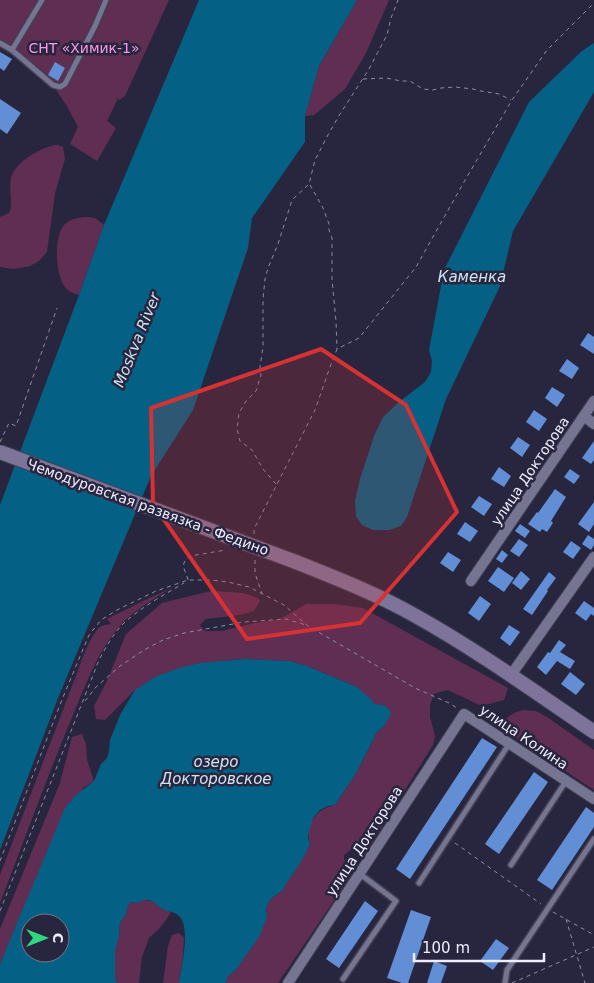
<svg xmlns="http://www.w3.org/2000/svg" width="594" height="983" viewBox="0 0 594 983" font-family="'DejaVu Sans',sans-serif">
<style>
.green{fill:#602d53}
.water{fill:#046185;fill-rule:evenodd}
.building{fill:#618ed5}
.lines{fill:none;stroke-linecap:round;stroke-linejoin:round}
.lane-casing{stroke:#414055;stroke-width:8}
.street-casing{stroke:#414055;stroke-width:12}
.secondary-casing{stroke:#414055;stroke-width:16}
.path{stroke:#8d8ca1;stroke-width:1;stroke-dasharray:4 4;stroke-linecap:butt}
.lane{stroke:#757491;stroke-width:5}
.street{stroke:#757491;stroke-width:10}
.secondary{stroke:#7e7398;stroke-width:14}
.secondary-bridge-casing{stroke:#414055;stroke-width:16;stroke-linecap:butt}
.secondary-bridge{stroke:#7e7398;stroke-width:14}
.marked{fill:#d73233;fill-opacity:0.2;stroke:#d73233;stroke-width:4;stroke-linejoin:round}
.labels{text-anchor:middle;stroke-width:5;stroke-linejoin:round;paint-order:stroke}
.park-label{font-size:14px;fill:#fc98e2;stroke:#28263f}
.street-label{font-size:14px;fill:#ededfd;stroke:#28263f}
.water-label{font-size:15px;font-style:italic;fill:#cde4f1;stroke:#28263f}
</style>
<rect width="100%" height="100%" fill="#28263f"/>
<g class="green">
<polygon points="0,0 169,0 125,96 119,100 118,98 107,121 116,128 97,161 70,144 78,127 68,108 53,85 0,43"/>
<polygon points="356,0 389,0 366,53 345,89 314,115 305,116 319,66 356,2"/>
<path d="M57,145L63,147L65,159L55,193L47,252L39,261L30,266L14,269L0,267V217L9,213C14,202 8,190 11,178C14,163 42,146 57,145Z"/>
<path d="M87,217L95,218L104,225L79,295C72,293 67,291 63,284C56,271 53,236 65,224C70,219 80,217 87,217Z"/>
<path d="M170,589C155,598 132,612 121,625C98,650 86,684 73,715C47,777 24,841 0,903V875L77,673C81,662 91,634 100,627C103,625 108,624 111,624L107,619C116,614 124,611 133,606C145,600 157,594 170,589Z"/>
<path d="M211,591L243,593L258,598L260,601L254,611L240,615L206,619L200,625L205,631H222L255,623L280,619L306,604H334L363,608L508,688L504,700L489,704L479,705L463,697L447,690L434,694L430,705V717L435,736L433,745L366,852L351,850L344,855V860L352,867L348,880L278,983H225L229,975L235,971L266,911L268,903L273,897L281,892L310,844C305,825 315,809 335,805L355,775L377,732L384,726L374,704L357,687L307,666L290,661L245,659L223,661L135,690L105,720L96,719L94,706L107,681L126,634L162,603Z"/>
<path d="M524,710L536,711L547,717L594,750V790L507,732L501,725C507,716 514,712 524,710Z"/>
<polygon points="82,734 86,744 87,760 94,781 83,788 32,889 0,964 0,929 60,783 72,737"/>
<path d="M142,900C158,900 157,908 171,912L166,920L158,930L149,938L142,957L139,983H117L115,978V951L119,937L120,923L126,914L128,905L131,902L137,903Z"/>
<polygon points="179,933 184,938 183,957 179,983 163,983 168,946 172,935"/>
</g>
<g class="water">
<polygon points="199,0 356,0 356,2 319,66 305,116 305,142 252,218 248,248 193,410 151,476 58,698 0,850 0,505 79,295 104,225"/>
<polygon points="594,43 594,92 513,231 500,286 446,399 407,517 401,526 389,530 373,530 362,525 356,516 355,501 360,479 374,436 383,417 399,402 425,382 431,372 432,361 429,350 444,270 529,102 582,51"/>
<path d="M245,659L290,661L307,666L357,687L372,700L374,704C383,705 389,705 391,714L384,726L377,732L355,775L335,805L328,806L320,810L313,818L309,832L308,838L310,844L302,860L281,892L273,897L268,903L266,911L267,917L259,937L235,971L229,975L225,983H179C181,968 192,926 178,915C173,911 166,912 161,908C153,901 147,896 138,903L131,902L128,905L126,914L120,923L119,937L115,951V978L117,983H0V964L65,808L75,796L94,781L101,764L107,758L109,751L110,740L120,715L135,690L155,677L179,668L200,663ZM30,923H60V953H30Z"/>
</g>
<g class="building">
<polygon points="0,52 12,59 4,71 0,68"/>
<polygon points="55,62 65,68 58,81 48,75"/>
<polygon points="0,99 21,113 7,134 0,129"/>
<polygon points="588,333 594,337 594,354 580,345"/>
<polygon points="567,359 579,368 572,379 559,371"/>
<polygon points="552,387 565,395 557,407 545,398"/>
<polygon points="534,410 547,419 539,431 526,422"/>
<polygon points="518,437 530,445 522,457 510,448"/>
<polygon points="594,441 594,460 591,464 582,458"/>
<polygon points="499,467 511,476 504,487 491,479"/>
<polygon points="570,469 580,476 574,484 564,477"/>
<polygon points="555,489 566,497 551,521 553,523 547,532 542,529 540,532 528,524 537,512 538,513"/>
<polygon points="479,496 492,504 484,516 471,507"/>
<polygon points="594,502 594,524 589,532 578,524"/>
<polygon points="465,522 478,531 470,542 457,534"/>
<polygon points="520,524 530,531 525,538 515,531"/>
<polygon points="588,535 594,539 594,545 591,550 582,544"/>
<polygon points="519,539 528,545 519,557 510,551"/>
<polygon points="571,541 581,548 573,559 563,552"/>
<polygon points="502,550 508,555 502,563 496,559"/>
<polygon points="448,552 461,560 453,572 440,563"/>
<polygon points="498,567 514,578 504,592 488,581"/>
<polygon points="521,571 530,579 521,590 512,583"/>
<polygon points="549,572 556,578 547,590 548,591 532,615 523,609"/>
<polygon points="480,596 491,604 479,621 468,613"/>
<polygon points="584,601 594,608 594,616 591,614 586,621 575,613"/>
<polygon points="509,625 520,632 510,646 500,638"/>
<polygon points="559,640 566,645 560,652 575,661 570,669 557,661 546,675 537,667 548,652 550,653"/>
<polygon points="570,672 585,684 576,695 561,684"/>
<polygon points="482,738 497,747 410,879 396,869"/>
<polygon points="534,772 548,782 499,854 485,844"/>
<polygon points="586,807 594,813 594,827 552,890 537,880"/>
<polygon points="365,901 378,911 339,968 326,959"/>
<polygon points="411,910 431,917 408,983 402,983 387,978"/>
<polygon points="496,939 509,948 493,970 480,961"/>
<polygon points="434,961 447,966 441,983 427,983"/>
</g>
<g class="lines">
<defs>
<g id="lane">
<polyline points="0,43 12,50 53,85 60,87 65,84 95,26 106,0"/>
<polyline points="12,50 42,0"/>
<polyline points="511,865 566,781"/>
<polyline points="419,883 509,744"/>
<polyline points="343,979 396,901 360,874"/>
<polyline points="505,983 507,970 594,839"/>
</g>
<g id="street">
<polyline points="584,416 594,424"/>
<polyline points="471,581 594,401"/>
<polyline points="511,675 594,557"/>
<polyline points="288,983 464,714 594,799"/>
</g>
<path id="secondary" d="M296,562C336,578 377,594 414,615C477,650 535,692 594,732"/>
</defs>
<use href="#lane" class="lane-casing"/>
<use href="#street" class="street-casing"/>
<use href="#secondary" class="secondary-casing"/>
<g class="path">
<polyline points="363,79 386,78 401,81 410,81 423,89 433,90 441,88 455,87 473,89 481,91 499,94 511,100"/>
<polyline points="310,185 323,208 329,224 329,230 332,238 332,279 336,321 337,349"/>
<polyline points="0,442 9,423 16,426 57,308"/>
<polyline points="276,484 263,469 252,450 240,441 237,429 239,413 246,401 256,391 261,375 260,367 263,347 263,299 265,279 268,268 278,244 292,200 309,184 315,160 329,133 340,114 369,69 387,35 391,18 398,0"/>
<polyline points="254,534 254,529 315,410 330,367 337,349 359,338 416,267 464,182 512,100 547,50 594,3"/>
<polyline points="255,560 255,573 262,594"/>
<path d="M188,580C186,570 178,565 190,556L226,550"/>
<polyline points="85,701 96,687 120,666 144,650 163,640 184,633 244,622 286,619 306,625"/>
<polyline points="455,843 541,904"/>
<polyline points="0,861 61,702 89,635 101,620 117,610 156,591 188,580 211,580 228,582 249,587 284,605 308,626 415,688 449,703 457,708"/>
<path d="M0,911L99,660C106,647 113,634 123,624C141,607 164,595 184,583"/>
<polyline points="553,912 594,935"/>
<polyline points="566,919 585,983"/>
<polyline points="512,983 594,947"/>
</g>
<use href="#lane" class="lane"/>
<use href="#street" class="street"/>
<use href="#secondary" class="secondary"/>
<defs>
<polyline id="secondary-bridge" points="0,452 296,562"/>
</defs>
<use href="#secondary-bridge" class="secondary-bridge-casing"/>
<use href="#secondary-bridge" class="secondary-bridge"/>
</g>
<path class="marked" d="M321,349L406,405L457,512L360,623L247,639L153,504L151,408Z"/>
<g class="labels">
<g class="park-label">
<text x="84" y="53">СНТ «Химик-1»</text>
</g>
<g class="street-label">
<text transform="translate(530 471) rotate(-56)" y="5">улица Докторова</text>
<text transform="translate(148 507) rotate(20)" y="5">Чемодуровская развязка - Федино</text>
<text transform="translate(524 737) rotate(34)" y="5">улица Колина</text>
<text transform="translate(364 841) rotate(-57)" y="5">улица Докторова</text>
</g>
<g class="water-label">
<text x="472" y="282">Каменка</text>
<text transform="translate(137 340) rotate(-68)" y="5">Moskva River</text>
<text x="216" y="767">озеро<tspan x="216" dy="17">Докторовское</tspan></text>
</g>
</g>
<g transform="translate(45 938) rotate(90)"><circle r="24" fill="#28263f" stroke="#77768b"/>
<path d="M0-4L9 19L0 12L-9 19Z" fill="#2ed883"/>
<text y="-8" font-size="14" font-weight="bold" text-anchor="middle" fill="#ededfd">С</text>
</g>
<path d="M414 953v8h130v-8" fill="none" stroke="#ededfd" stroke-width="2.5"/>
<text x="422" y="953" font-size="15" fill="#ededfd" stroke="#28263f" stroke-width="4" paint-order="stroke">100 m</text>
</svg>
